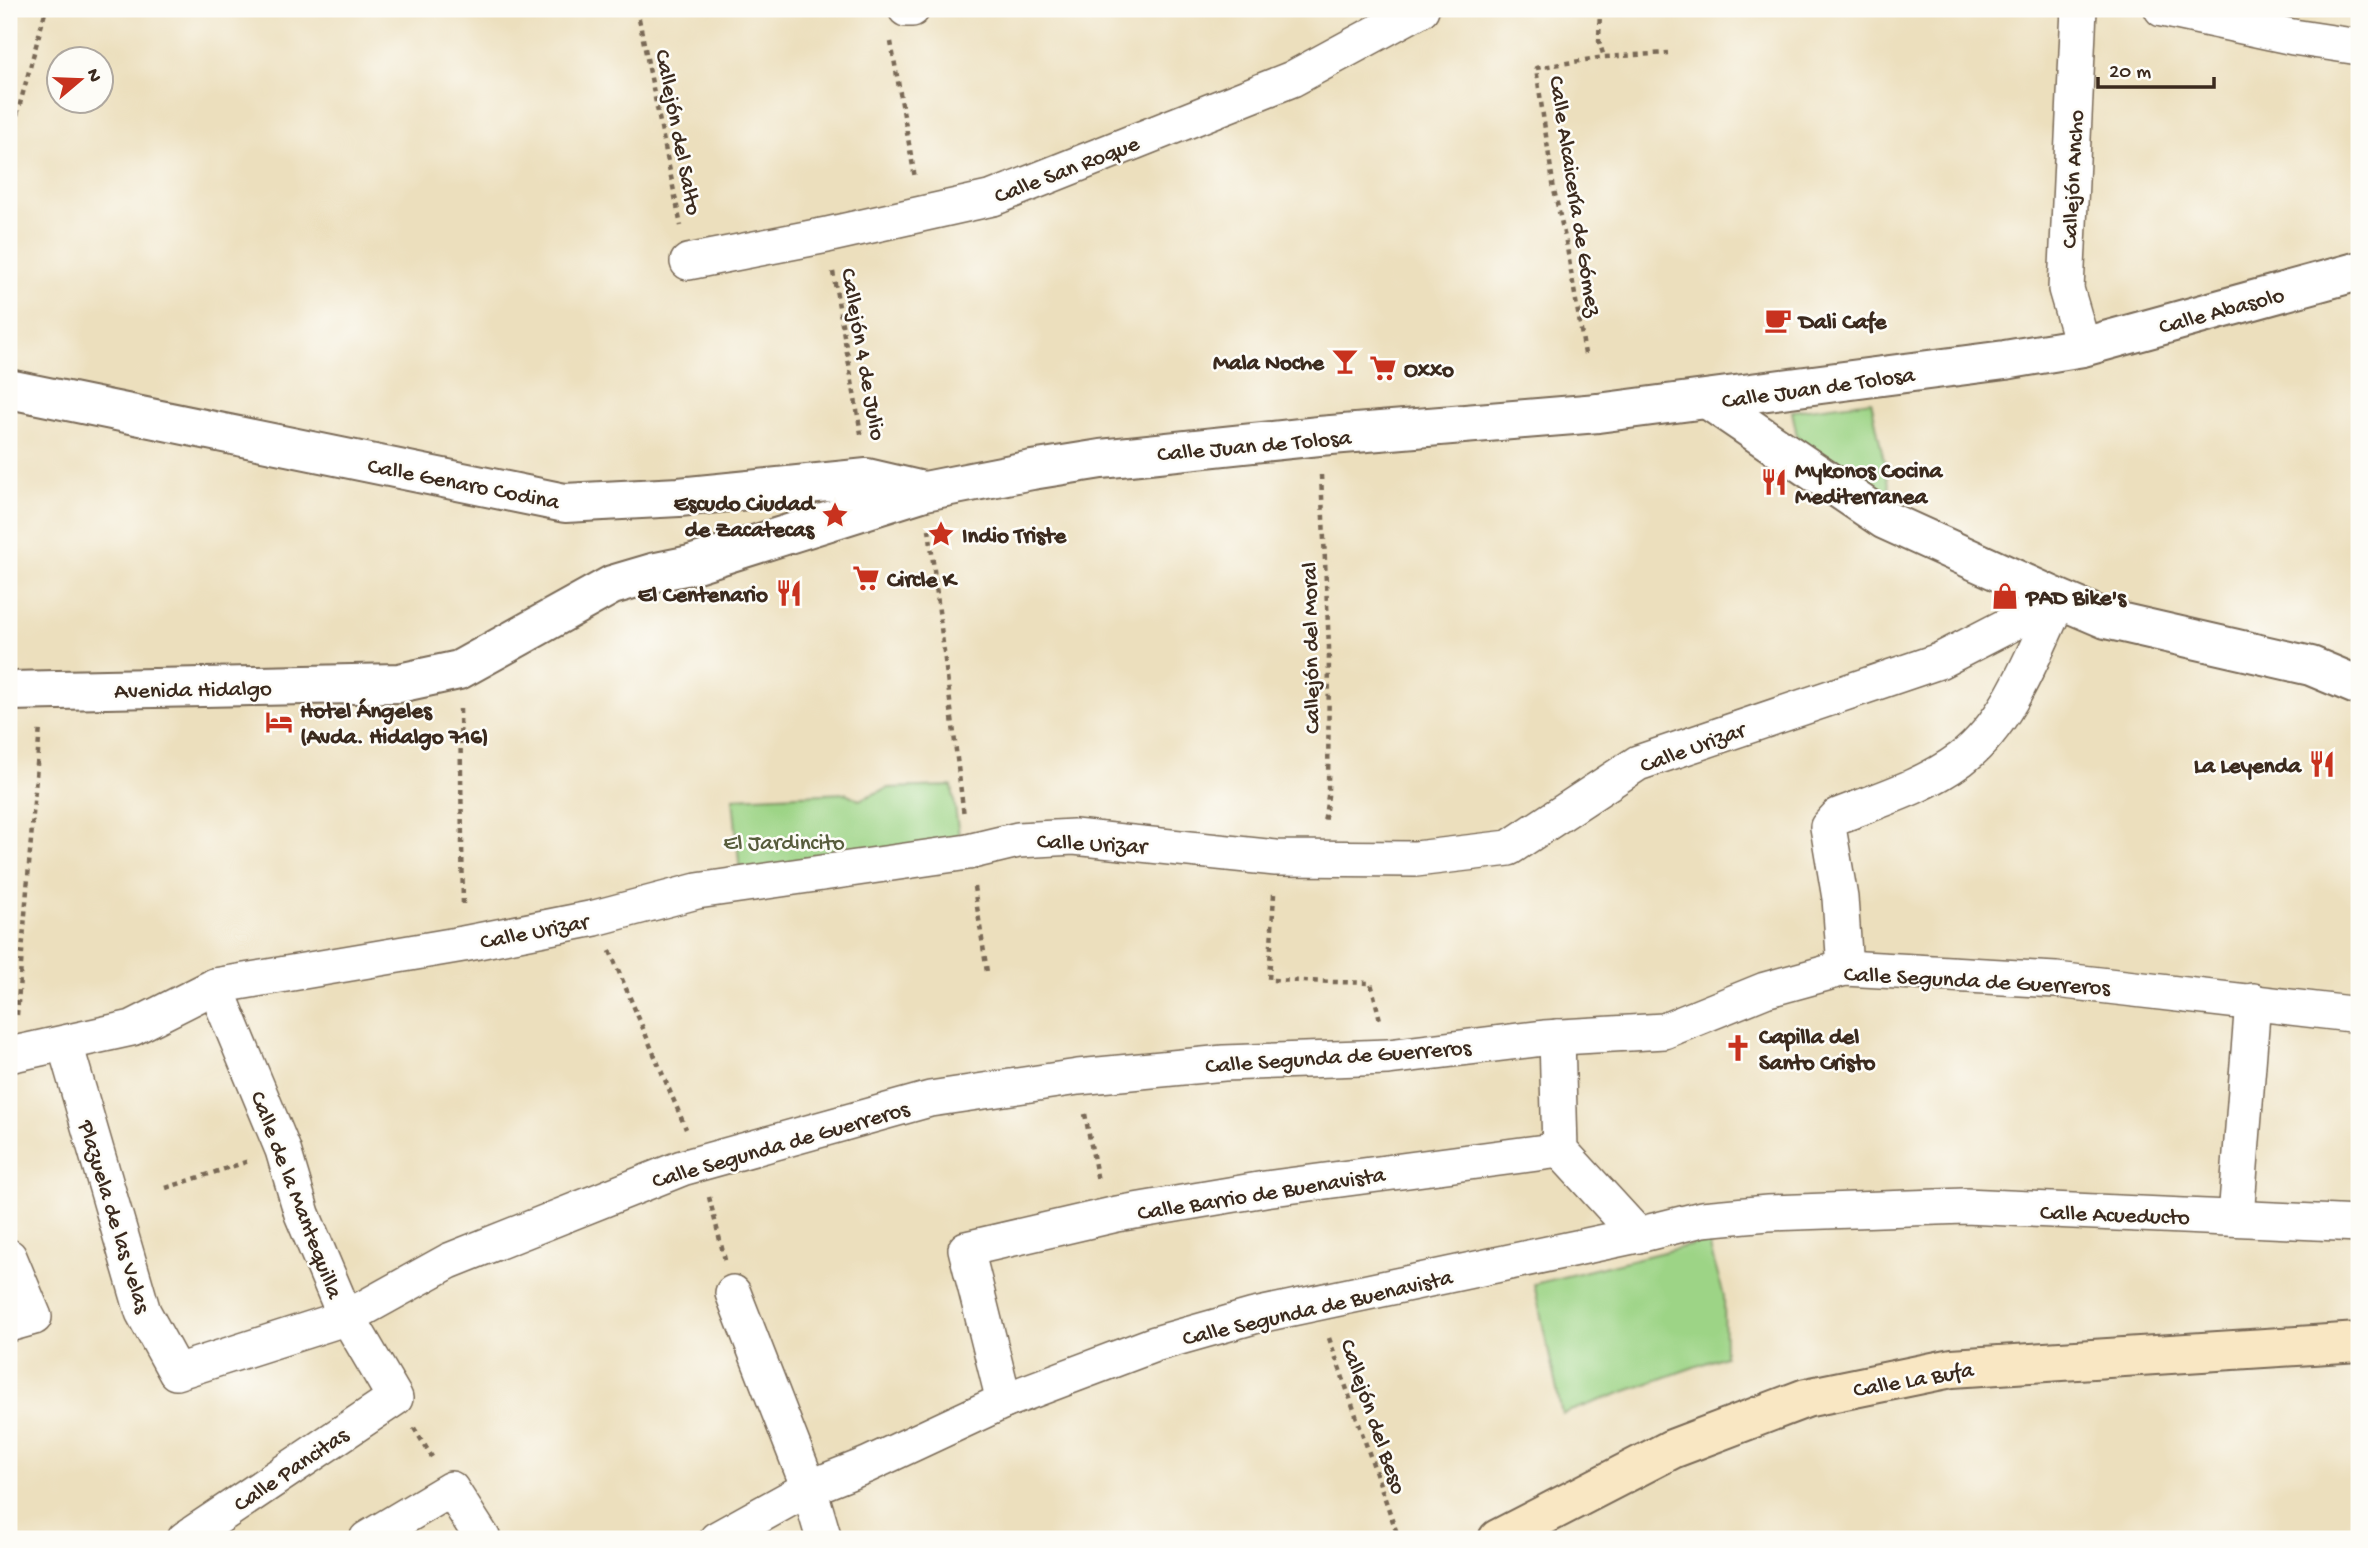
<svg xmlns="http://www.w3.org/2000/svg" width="2368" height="1548" viewBox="0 0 2368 1548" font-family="'Gochi Hand',sans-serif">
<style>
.green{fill:#9dd486;stroke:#6c7f52;stroke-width:2}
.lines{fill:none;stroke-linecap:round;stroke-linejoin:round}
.minor-casing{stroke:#796956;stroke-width:38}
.tertiary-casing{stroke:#796956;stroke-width:42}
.secondary-casing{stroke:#796956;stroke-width:42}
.path{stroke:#796956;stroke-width:4.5;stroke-dasharray:5 5;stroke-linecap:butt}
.minor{stroke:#fff;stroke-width:35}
.tertiary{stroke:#fff;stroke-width:38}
.secondary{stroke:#f9e7c3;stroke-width:38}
.labels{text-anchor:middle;stroke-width:5;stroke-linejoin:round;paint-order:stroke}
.street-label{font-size:23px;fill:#3b2a1e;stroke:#fdfcf7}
.poi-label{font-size:23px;font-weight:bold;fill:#3b2a1e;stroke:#fdfcf7;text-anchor:start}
.park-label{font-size:23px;fill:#585d3d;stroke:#fdfcf7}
</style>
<rect width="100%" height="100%" fill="#fdfcf7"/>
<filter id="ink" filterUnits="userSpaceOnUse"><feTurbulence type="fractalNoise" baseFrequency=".0143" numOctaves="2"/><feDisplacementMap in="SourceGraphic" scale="14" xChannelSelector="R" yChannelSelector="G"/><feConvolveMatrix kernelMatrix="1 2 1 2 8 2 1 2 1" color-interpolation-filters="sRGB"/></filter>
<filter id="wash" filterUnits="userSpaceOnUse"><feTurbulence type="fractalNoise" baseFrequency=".00686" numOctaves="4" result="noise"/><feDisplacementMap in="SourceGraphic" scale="28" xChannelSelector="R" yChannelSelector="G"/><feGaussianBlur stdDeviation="1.57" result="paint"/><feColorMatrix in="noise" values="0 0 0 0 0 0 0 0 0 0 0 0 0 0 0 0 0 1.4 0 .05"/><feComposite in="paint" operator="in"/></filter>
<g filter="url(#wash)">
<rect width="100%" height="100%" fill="#ecdfbd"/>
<g class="green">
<polygon points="1871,401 1893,502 1798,441 1792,411"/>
<polygon points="952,786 962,857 742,894 733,798 846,793 859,800 888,788"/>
<polygon points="1708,1241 1724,1296 1725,1356 1562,1414 1534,1284"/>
</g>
</g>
<g filter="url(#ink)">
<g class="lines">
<defs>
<g id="minor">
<polyline points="906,9 912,9"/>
<polyline points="2079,9 2066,289 2083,347"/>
<polyline points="2162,9 2293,37 2359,47"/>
<polyline points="688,262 827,235 993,198 1292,79 1421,9"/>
<path d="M1845,968L1840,898L1828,827L1838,816C1879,800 1925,786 1961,759C2009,723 2034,652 2059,599"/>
<polyline points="1557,1037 1560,1150 1638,1235"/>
<polyline points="65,1044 143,1312 176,1372 348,1317 449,1261 682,1168 930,1099 1078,1077 1224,1063 1388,1057 1544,1038 1664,1031 1765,990 1845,968 2056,980 2359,1015"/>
<polyline points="9,1055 132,1028 215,986 463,944 595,918 697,891 968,852 1018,840 1074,837 1276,858 1416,859 1509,848 1638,763 1939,661 2059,599"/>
<polyline points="2236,1217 2253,1001"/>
<polyline points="9,1257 34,1317 9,1324"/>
<polyline points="733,1293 809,1488 824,1539"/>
<polyline points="1004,1401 966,1249 1117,1214 1265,1189 1560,1150"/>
<polyline points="185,1539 395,1398 340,1304 302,1214 283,1150 215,986"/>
<polyline points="367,1539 451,1489 483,1539"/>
<polyline points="717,1539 809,1488 867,1465 1004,1401 1155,1344 1254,1316 1638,1235 1702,1219 1768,1213 1965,1206 2359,1224"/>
</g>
<g id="tertiary">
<polyline points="9,389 565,503 679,497 867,478 923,491"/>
<polyline points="1710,401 1885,520 2059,599 2106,619 2311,666 2359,686"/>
<polyline points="9,691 399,683 459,670 612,585 656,572 690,565 925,491 1032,470 1101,459 1319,436 1598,413 2005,360 2083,347 2359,271"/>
</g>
<polyline id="secondary" points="1498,1539 1672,1449 1806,1398 1952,1368 2359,1342"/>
</defs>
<use href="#minor" class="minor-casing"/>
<use href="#tertiary" class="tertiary-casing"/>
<use href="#secondary" class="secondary-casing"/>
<g class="path">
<polyline points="637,9 681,226"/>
<polyline points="1600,9 1599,41 1604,57"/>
<polyline points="891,42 915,178"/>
<polyline points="9,144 46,9"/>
<polyline points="833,272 862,439"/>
<polyline points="1585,354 1566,242 1554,190 1536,68 1604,57 1668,53"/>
<polyline points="1321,475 1329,647 1328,796 1324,823"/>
<polyline points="929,529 964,816"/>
<polyline points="460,709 463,907"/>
<polyline points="974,887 987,972"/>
<polyline points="1274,894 1269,980 1371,983 1380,1020"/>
<polyline points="610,951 686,1129"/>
<polyline points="17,1015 40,727"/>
<polyline points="1085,1114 1098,1181"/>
<polyline points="166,1188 249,1161"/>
<polyline points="709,1197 725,1260"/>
<polyline points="1329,1338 1399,1539"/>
<polyline points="414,1428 432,1457"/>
</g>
<use href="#minor" class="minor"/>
<use href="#tertiary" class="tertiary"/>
<use href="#secondary" class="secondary"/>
</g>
</g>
<defs>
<symbol id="cafe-bare" viewBox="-9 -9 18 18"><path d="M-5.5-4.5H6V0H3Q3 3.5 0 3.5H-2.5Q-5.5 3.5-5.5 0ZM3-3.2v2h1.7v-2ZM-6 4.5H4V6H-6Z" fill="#c8321e" stroke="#fdfcf7" stroke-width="2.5" paint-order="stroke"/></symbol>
<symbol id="bar-bare" viewBox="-9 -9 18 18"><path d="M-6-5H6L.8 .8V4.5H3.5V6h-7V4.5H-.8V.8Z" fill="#c8321e" stroke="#fdfcf7" stroke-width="2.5" paint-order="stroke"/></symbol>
<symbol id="supermarket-bare" viewBox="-9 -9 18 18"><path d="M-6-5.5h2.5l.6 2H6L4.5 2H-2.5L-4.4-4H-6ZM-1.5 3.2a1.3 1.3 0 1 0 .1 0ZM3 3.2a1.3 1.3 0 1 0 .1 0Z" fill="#c8321e" stroke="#fdfcf7" stroke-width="2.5" paint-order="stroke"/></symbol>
<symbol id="restaurant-bare" viewBox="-9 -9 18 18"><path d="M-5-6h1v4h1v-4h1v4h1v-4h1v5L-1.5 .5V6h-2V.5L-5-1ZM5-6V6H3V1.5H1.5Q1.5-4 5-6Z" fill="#c8321e" stroke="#fdfcf7" stroke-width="2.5" paint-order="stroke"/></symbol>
<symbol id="sight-bare" viewBox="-9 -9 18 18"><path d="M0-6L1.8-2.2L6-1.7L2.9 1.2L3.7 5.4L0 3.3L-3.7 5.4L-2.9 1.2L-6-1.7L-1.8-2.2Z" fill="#c8321e" stroke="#fdfcf7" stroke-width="2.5" paint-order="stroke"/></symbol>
<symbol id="shop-bare" viewBox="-9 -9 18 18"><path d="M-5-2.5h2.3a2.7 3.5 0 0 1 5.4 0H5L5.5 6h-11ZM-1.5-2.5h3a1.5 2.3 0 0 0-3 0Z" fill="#c8321e" stroke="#fdfcf7" stroke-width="2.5" paint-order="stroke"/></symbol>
<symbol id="hotel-bare" viewBox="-9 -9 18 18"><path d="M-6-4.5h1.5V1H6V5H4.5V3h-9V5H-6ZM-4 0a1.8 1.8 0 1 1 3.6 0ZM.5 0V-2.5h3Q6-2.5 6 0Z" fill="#c8321e" stroke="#fdfcf7" stroke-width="2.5" paint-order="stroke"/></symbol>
<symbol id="church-bare" viewBox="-9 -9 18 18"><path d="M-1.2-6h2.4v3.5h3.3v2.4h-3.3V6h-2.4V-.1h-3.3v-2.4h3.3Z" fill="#c8321e" stroke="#fdfcf7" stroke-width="2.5" paint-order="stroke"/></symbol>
</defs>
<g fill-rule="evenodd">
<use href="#cafe-bare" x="1759" y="301" width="38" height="38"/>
<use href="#bar-bare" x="1326" y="342" width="38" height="38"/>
<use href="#supermarket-bare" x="1364" y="349" width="38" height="38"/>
<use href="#restaurant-bare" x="1755" y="463" width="38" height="38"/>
<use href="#sight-bare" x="816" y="496" width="38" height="38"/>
<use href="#sight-bare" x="922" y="515" width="38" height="38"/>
<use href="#supermarket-bare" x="847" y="559" width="38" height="38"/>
<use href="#restaurant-bare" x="770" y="574" width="38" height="38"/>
<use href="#shop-bare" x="1986" y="577" width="38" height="38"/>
<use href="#hotel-bare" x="260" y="703" width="38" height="38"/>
<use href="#restaurant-bare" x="2303" y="745" width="38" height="38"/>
<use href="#church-bare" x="1719" y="1029" width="38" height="38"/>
</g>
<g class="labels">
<g class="street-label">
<text transform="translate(680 132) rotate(79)" y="8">Callejón del Salto</text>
<text transform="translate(1066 168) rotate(-21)" y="8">Calle San Roque</text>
<text transform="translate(2071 179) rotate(-87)" y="8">Callejón Ancho</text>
<text transform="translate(1577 196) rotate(81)" y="8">Calle Alcaicería de Gómez</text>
<text transform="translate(2221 309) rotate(-15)" y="8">Calle Abasolo</text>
<text transform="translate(865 354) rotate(80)" y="8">Callejón 4 de Julio</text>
<text transform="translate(1818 386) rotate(-8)" y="8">Calle Juan de Tolosa</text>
<text transform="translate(1254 444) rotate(-5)" y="8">Calle Juan de Tolosa</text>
<text transform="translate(464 482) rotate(11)" y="8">Calle Genaro Codina</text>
<text transform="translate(1309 648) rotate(-91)" y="8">Callejón del Moral</text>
<text transform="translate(193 688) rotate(-1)" y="8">Avenida Hidalgo</text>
<text transform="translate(1692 746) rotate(-20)" y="8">Calle Urizar</text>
<text transform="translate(1092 842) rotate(3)" y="8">Calle Urizar</text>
<text transform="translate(534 930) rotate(-11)" y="8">Calle Urizar</text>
<text transform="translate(1977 979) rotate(3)" y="8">Calle Segunda de Guerreros</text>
<text transform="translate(1338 1055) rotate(-4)" y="8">Calle Segunda de Guerreros</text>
<text transform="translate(780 1143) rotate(-16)" y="8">Calle Segunda de Guerreros</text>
<text transform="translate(1261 1192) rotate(-9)" y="8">Calle Barrio de Buenavista</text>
<text transform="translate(298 1194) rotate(69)" y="8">Calle de la Mantequilla</text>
<text transform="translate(2115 1213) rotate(2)" y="8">Calle Acueducto</text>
<text transform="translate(116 1216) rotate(73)" y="8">Plazuela de las Velas</text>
<text transform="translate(1317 1306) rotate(-13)" y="8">Calle Segunda de Buenavista</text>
<text transform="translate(1913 1378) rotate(-10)" y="8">Calle La Bufa</text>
<text transform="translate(1375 1416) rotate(71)" y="8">Callejón del Beso</text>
<text transform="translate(290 1468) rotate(-34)" y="8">Calle Pancitas</text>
</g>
<g class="poi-label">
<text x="1799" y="328">Dali Cafe</text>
<text x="1324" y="369" text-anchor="end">Mala Noche</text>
<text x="1404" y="376">Oxxo</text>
<text x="1795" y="477">Mykonos Cocina<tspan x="1795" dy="26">Mediterranea</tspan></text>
<text x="814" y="510" text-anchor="end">Escudo Ciudad<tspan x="814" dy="26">de Zacatecas</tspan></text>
<text x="962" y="542">Indio Triste</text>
<text x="887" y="586">Circle K</text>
<text x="768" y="601" text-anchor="end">El Centenario</text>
<text x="2026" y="604">PAD Bike's</text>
<text x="300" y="717">Hotel Ángeles<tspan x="300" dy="26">(Avda. Hidalgo 716)</tspan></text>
<text x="2301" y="772" text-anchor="end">La Leyenda</text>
<text x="1759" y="1043">Capilla del<tspan x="1759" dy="26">Santo Cristo</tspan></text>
</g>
<g class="park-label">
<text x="784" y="849">El Jardincito</text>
</g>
</g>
<rect width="2368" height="1548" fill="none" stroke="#fdfcf7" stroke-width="35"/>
<g transform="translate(80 80) rotate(71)"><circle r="33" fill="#fdfcf7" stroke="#afa8a0" stroke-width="2"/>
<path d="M0-5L12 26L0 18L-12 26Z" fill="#c8321e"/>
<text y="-10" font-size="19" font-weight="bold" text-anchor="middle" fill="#3b2a1e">N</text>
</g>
<path d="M2098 77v10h116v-10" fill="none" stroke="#3b2a1e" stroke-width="3.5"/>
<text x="2109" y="77" font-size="21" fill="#3b2a1e" stroke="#fdfcf7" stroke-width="5" paint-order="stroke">20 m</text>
</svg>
